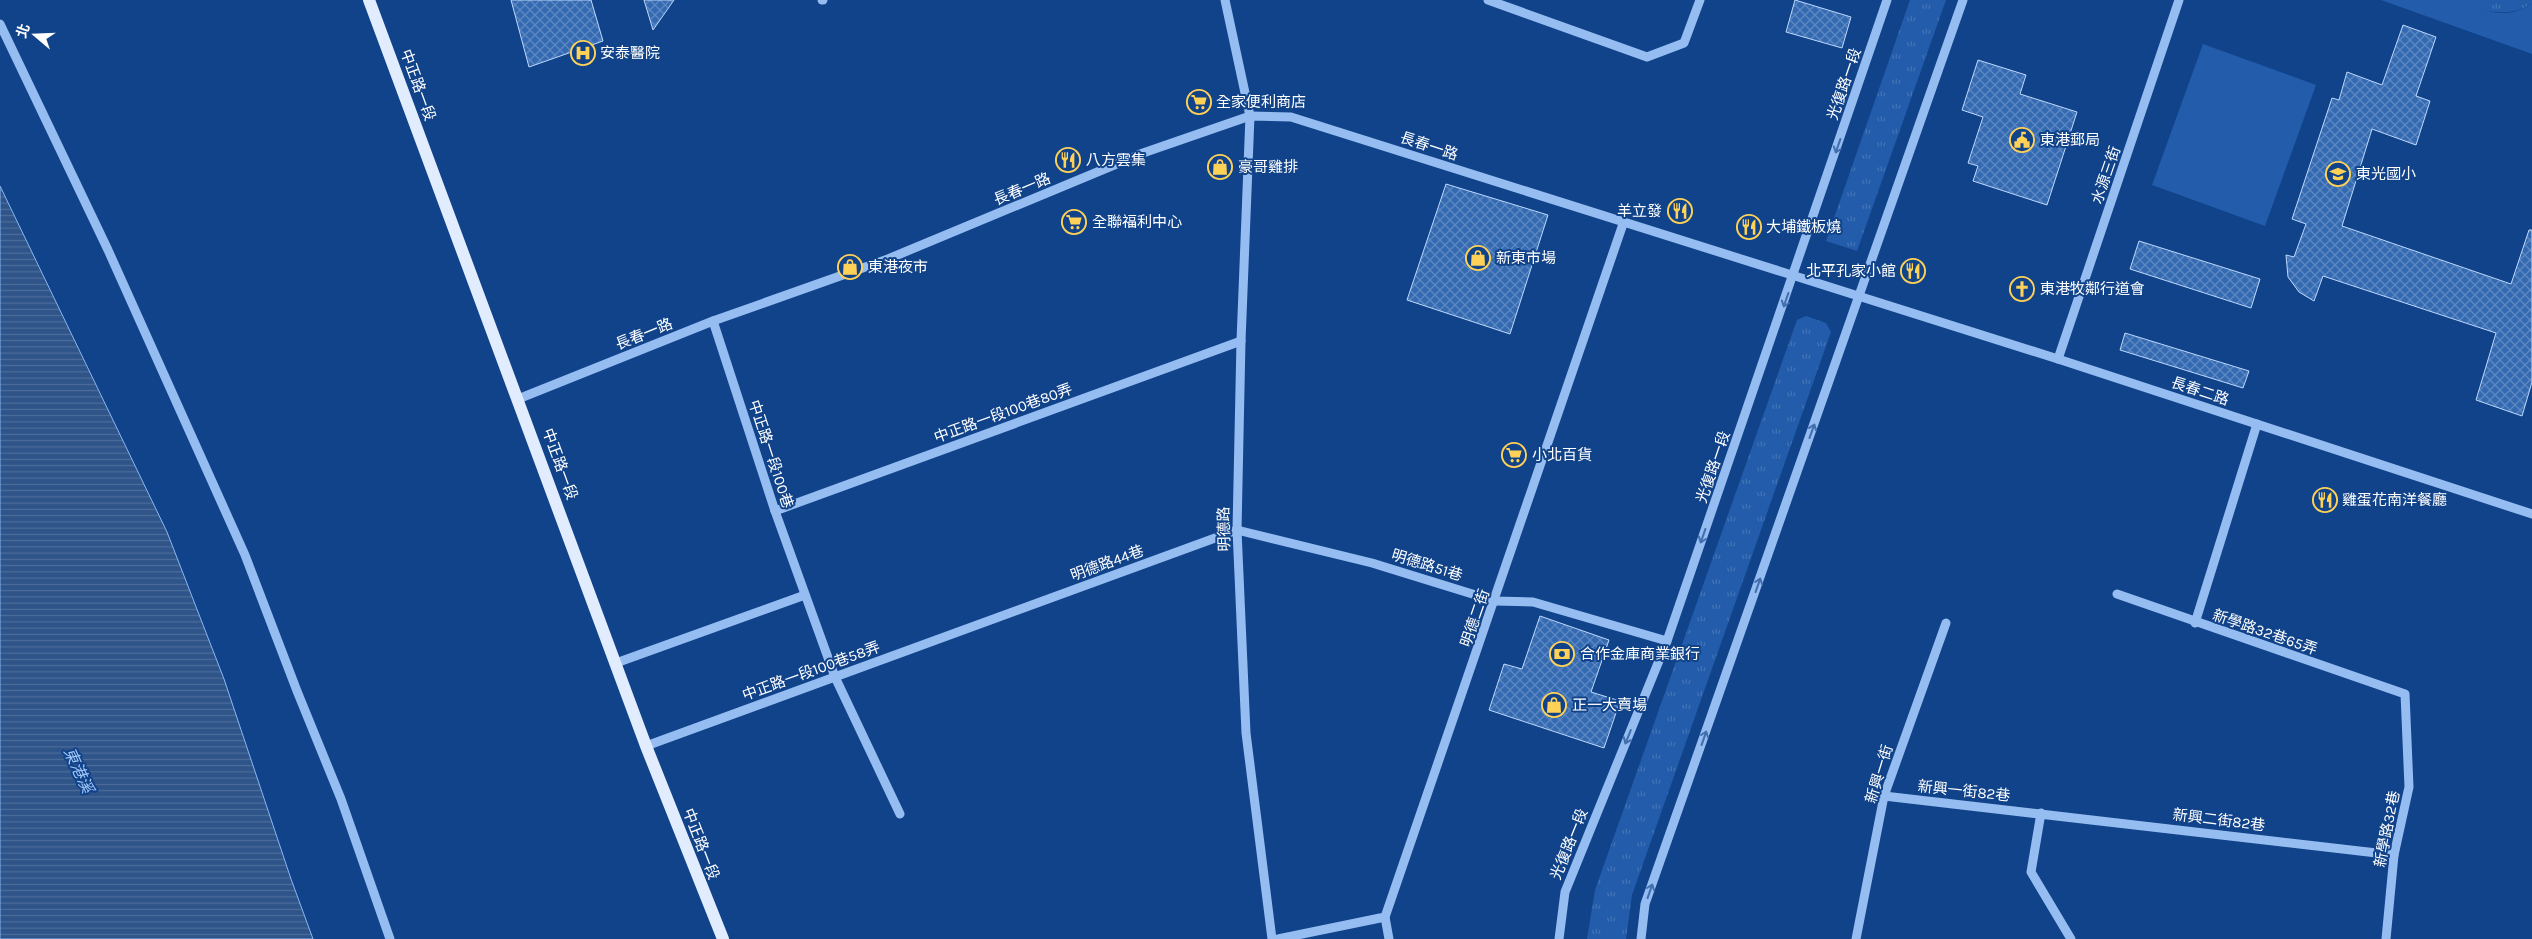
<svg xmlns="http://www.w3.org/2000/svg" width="2532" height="939" viewBox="0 0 2532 939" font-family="Karla,'Noto Sans TC',sans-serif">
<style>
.grass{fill:url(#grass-tufts)}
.garden{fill:#225caa}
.water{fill:url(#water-rules);stroke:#88b8f5}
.building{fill:url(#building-cross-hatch);stroke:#bdd8fd}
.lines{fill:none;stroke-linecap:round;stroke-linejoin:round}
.minor{stroke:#96bdf1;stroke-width:9}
.major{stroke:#e1ecff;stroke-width:12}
.oneway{stroke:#406eae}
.labels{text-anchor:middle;stroke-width:4;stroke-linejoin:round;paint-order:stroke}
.poi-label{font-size:15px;fill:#fff;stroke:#11438a;text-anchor:start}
.street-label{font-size:15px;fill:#fff;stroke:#11438a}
.water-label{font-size:16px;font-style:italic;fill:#a2c8f9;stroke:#11438a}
</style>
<defs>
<pattern id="grass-tufts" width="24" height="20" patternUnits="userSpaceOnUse" patternTransform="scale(1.25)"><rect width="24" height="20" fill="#225caa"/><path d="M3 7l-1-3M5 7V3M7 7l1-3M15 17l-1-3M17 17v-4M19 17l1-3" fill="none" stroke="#4374b7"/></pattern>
<pattern id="water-rules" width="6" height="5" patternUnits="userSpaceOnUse" patternTransform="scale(1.25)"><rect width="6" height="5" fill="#2e5489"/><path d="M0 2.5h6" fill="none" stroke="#4d6e9b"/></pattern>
<pattern id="building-cross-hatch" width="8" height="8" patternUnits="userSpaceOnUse" patternTransform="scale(1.25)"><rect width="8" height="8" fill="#346ab2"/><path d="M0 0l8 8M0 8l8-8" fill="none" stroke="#5d88c1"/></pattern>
</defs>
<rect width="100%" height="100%" fill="#11438a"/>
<g class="grass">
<polygon points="1910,0 1946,0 1857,251 1826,241"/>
<path d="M2451,0H2532V3C2507,21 2477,9 2451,0Z"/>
<polygon points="1806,316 1826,323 1831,332 1632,895 1626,939 1587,939 1595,890 1797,320"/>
</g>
<g class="garden">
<path d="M2381,0C2403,0 2429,0 2451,0C2480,5 2501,25 2532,3V54Z"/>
<polygon points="2203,44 2316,85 2265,226 2152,185"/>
</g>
<polygon class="water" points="0,186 167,532 224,679 291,879 313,939 0,939"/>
<g class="building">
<polygon points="511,0 591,0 603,41 529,67"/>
<polygon points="644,0 674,0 653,30"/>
<polygon points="1795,0 1851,17 1842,48 1786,32"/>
<polygon points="2403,25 2436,37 2416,96 2430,101 2416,145 2372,129 2342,226 2511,284 2529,230 2532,230 2532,382 2522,416 2476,400 2496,333 2323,276 2314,301 2299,292 2288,277 2286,255 2294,257 2306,224 2292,219 2332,98 2339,100 2347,72 2382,85"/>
<polygon points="1978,60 2026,75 2020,94 2077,112 2047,205 1973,181 1978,166 1968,163 1983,117 1962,110"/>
<polygon points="1446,184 1548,215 1510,334 1407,300"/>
<polygon points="2139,241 2260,279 2251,308 2130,269"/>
<polygon points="2125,333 2249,371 2243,388 2120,350"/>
<polygon points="1540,616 1609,640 1591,692 1620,701 1604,748 1489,710 1504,664 1522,669"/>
</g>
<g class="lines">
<g class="minor">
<polyline points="822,0 823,0"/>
<polyline points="1225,0 1250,116 1241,341 1237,530 1246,733 1272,939"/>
<polyline points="1488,0 1647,57 1684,43 1700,0"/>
<polyline points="0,24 108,250 245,555 297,691 341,799 390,939"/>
<polyline points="713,321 775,511 835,677 900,814"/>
<polyline points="2058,359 2179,0"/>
<polyline points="518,399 713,321 888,259 1143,153 1250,116 1291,117 2058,359 2532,514"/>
<polyline points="775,511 1241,341"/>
<polyline points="2117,594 2405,694 2409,787 2394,855 2386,939"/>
<polyline points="2195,623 2257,424"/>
<polyline points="616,663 805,595"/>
<polyline points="646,746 1237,530 1372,563 1495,601 1533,602 1667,641"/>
<polyline points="1884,796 2394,855"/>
<polyline points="2041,813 2031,872 2071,939"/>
<polyline points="1385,917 1389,939"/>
<polyline points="1278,939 1385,917 1623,224"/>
<polyline points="1559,939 1565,892 1667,641 1887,0"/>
<polyline points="1641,939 1645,904 1963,0"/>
<polyline points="1856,939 1884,796 1946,623"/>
</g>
<polyline class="major" points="369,0 646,746 723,939"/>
</g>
<defs><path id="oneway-shaft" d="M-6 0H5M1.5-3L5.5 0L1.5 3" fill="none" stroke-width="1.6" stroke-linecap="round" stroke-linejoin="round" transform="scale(1.25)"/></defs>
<g class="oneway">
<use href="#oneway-shaft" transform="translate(1838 146) rotate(109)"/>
<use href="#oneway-shaft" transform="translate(1786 300) rotate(109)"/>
<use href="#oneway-shaft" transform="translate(1812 431) rotate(-70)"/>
<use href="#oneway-shaft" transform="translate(1703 536) rotate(109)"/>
<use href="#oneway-shaft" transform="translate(1758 585) rotate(-71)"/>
<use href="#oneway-shaft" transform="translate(1628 737) rotate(112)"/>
<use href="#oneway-shaft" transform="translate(1704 738) rotate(-71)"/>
<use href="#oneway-shaft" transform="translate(1650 891) rotate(-71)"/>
</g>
<defs>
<symbol id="hospital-ring" viewBox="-11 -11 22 22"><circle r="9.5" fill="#11438a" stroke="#ffd257" stroke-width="1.5"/><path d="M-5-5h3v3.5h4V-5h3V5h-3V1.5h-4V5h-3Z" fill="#ffd257"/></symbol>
<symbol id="supermarket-ring" viewBox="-11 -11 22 22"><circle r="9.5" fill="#11438a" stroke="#ffd257" stroke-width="1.5"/><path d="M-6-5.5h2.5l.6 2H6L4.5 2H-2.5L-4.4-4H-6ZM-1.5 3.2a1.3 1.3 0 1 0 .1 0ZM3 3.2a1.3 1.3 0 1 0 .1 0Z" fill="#ffd257"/></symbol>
<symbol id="civic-ring" viewBox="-11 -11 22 22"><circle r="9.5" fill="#11438a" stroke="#ffd257" stroke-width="1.5"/><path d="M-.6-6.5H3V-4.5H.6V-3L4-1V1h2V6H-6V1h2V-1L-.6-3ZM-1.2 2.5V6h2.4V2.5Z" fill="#ffd257"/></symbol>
<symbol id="restaurant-ring" viewBox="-11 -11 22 22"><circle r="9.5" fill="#11438a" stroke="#ffd257" stroke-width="1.5"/><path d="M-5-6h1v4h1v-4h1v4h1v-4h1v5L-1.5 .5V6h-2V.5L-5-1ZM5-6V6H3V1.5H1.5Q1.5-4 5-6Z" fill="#ffd257"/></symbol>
<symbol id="shop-ring" viewBox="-11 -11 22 22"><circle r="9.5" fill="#11438a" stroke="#ffd257" stroke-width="1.5"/><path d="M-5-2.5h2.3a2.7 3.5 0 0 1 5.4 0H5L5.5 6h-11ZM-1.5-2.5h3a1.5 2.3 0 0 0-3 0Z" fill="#ffd257"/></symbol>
<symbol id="school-ring" viewBox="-11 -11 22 22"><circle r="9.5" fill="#11438a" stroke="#ffd257" stroke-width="1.5"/><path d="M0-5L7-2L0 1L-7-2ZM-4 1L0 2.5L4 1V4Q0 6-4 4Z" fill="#ffd257"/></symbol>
<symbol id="church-ring" viewBox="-11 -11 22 22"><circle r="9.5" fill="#11438a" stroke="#ffd257" stroke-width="1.5"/><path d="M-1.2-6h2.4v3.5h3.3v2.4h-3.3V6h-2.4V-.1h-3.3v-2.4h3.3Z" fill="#ffd257"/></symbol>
<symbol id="bank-ring" viewBox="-11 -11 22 22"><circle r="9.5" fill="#11438a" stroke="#ffd257" stroke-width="1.5"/><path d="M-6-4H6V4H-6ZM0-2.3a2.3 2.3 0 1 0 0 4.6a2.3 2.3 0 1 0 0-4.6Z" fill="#ffd257"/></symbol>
</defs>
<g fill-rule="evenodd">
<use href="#hospital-ring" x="569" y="39" width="28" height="28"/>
<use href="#supermarket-ring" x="1185" y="88" width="28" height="28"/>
<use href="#civic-ring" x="2008" y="126" width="28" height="28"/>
<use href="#restaurant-ring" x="1054" y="146" width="28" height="28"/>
<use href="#shop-ring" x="1206" y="153" width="28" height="28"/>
<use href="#school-ring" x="2324" y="160" width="28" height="28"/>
<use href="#restaurant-ring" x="1666" y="197" width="28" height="28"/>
<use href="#supermarket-ring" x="1060" y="208" width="28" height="28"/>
<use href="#restaurant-ring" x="1735" y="213" width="28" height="28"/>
<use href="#shop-ring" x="1464" y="244" width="28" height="28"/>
<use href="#shop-ring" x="836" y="253" width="28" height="28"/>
<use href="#restaurant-ring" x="1899" y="257" width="28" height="28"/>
<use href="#church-ring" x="2008" y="275" width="28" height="28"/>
<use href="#supermarket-ring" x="1500" y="441" width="28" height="28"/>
<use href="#restaurant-ring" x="2311" y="486" width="28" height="28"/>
<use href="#bank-ring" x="1548" y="640" width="28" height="28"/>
<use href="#shop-ring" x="1540" y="691" width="28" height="28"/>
</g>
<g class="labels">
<g class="poi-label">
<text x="600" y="58">安泰醫院</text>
<text x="1216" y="107">全家便利商店</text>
<text x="2040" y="145">東港郵局</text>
<text x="1086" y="165">八方雲集</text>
<text x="1238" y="172">豪哥雞排</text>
<text x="2356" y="179">東光國小</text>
<text x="1662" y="216" text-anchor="end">羊立發</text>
<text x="1092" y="227">全聯福利中心</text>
<text x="1766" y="232">大埔鐵板燒</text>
<text x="1496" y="263">新東市場</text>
<text x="868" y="272">東港夜市</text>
<text x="1896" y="276" text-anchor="end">北平孔家小館</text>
<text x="2040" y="294">東港牧鄰行道會</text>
<text x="1532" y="460">小北百貨</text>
<text x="2342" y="505">雞蛋花南洋餐廳</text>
<text x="1580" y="659">合作金庫商業銀行</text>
<text x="1572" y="710">正一大賣場</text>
</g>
<g class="street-label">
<text transform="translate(1844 84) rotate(-71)" y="5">光復路一段</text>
<text transform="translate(418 85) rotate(70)" y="5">中正路一段</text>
<text transform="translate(1429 146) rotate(18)" y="5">長春一路</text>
<text transform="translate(2106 175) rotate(-71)" y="5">水源三街</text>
<text transform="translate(1022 189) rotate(-23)" y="5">長春一路</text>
<text transform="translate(644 334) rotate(-22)" y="5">長春一路</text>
<text transform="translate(2200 391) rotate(18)" y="5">長春二路</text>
<text transform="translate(1003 413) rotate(-20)" y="5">中正路一段100巷80弄</text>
<text transform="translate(771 454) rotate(72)" y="5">中正路一段100巷</text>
<text transform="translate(560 464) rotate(70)" y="5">中正路一段</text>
<text transform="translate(1713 467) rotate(-71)" y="5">光復路一段</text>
<text transform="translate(1224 529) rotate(-91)" y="5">明德路</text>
<text transform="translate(1107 563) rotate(-20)" y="5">明德路44巷</text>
<text transform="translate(1427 565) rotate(17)" y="5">明德路51巷</text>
<text transform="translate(1475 618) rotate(-71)" y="5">明德二街</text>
<text transform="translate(2265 632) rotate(19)" y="5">新學路32巷65弄</text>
<text transform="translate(811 671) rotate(-20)" y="5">中正路一段100巷58弄</text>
<text transform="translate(1879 774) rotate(-73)" y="5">新興一街</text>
<text transform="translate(1964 791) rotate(6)" y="5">新興一街82巷</text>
<text transform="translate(2219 820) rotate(7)" y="5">新興二街82巷</text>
<text transform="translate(2387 829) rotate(-79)" y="5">新學路32巷</text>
<text transform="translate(701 844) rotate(69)" y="5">中正路一段</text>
<text transform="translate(1569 844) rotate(-68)" y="5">光復路一段</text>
</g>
<g class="water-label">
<text transform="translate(79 770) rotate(65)" y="6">東港溪</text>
</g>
</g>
<g transform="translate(35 35) rotate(289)" stroke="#11438a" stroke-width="4" paint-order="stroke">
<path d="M0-4L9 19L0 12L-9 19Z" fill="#ffffff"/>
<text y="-8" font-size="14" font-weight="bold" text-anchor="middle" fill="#ffffff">北</text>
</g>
</svg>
